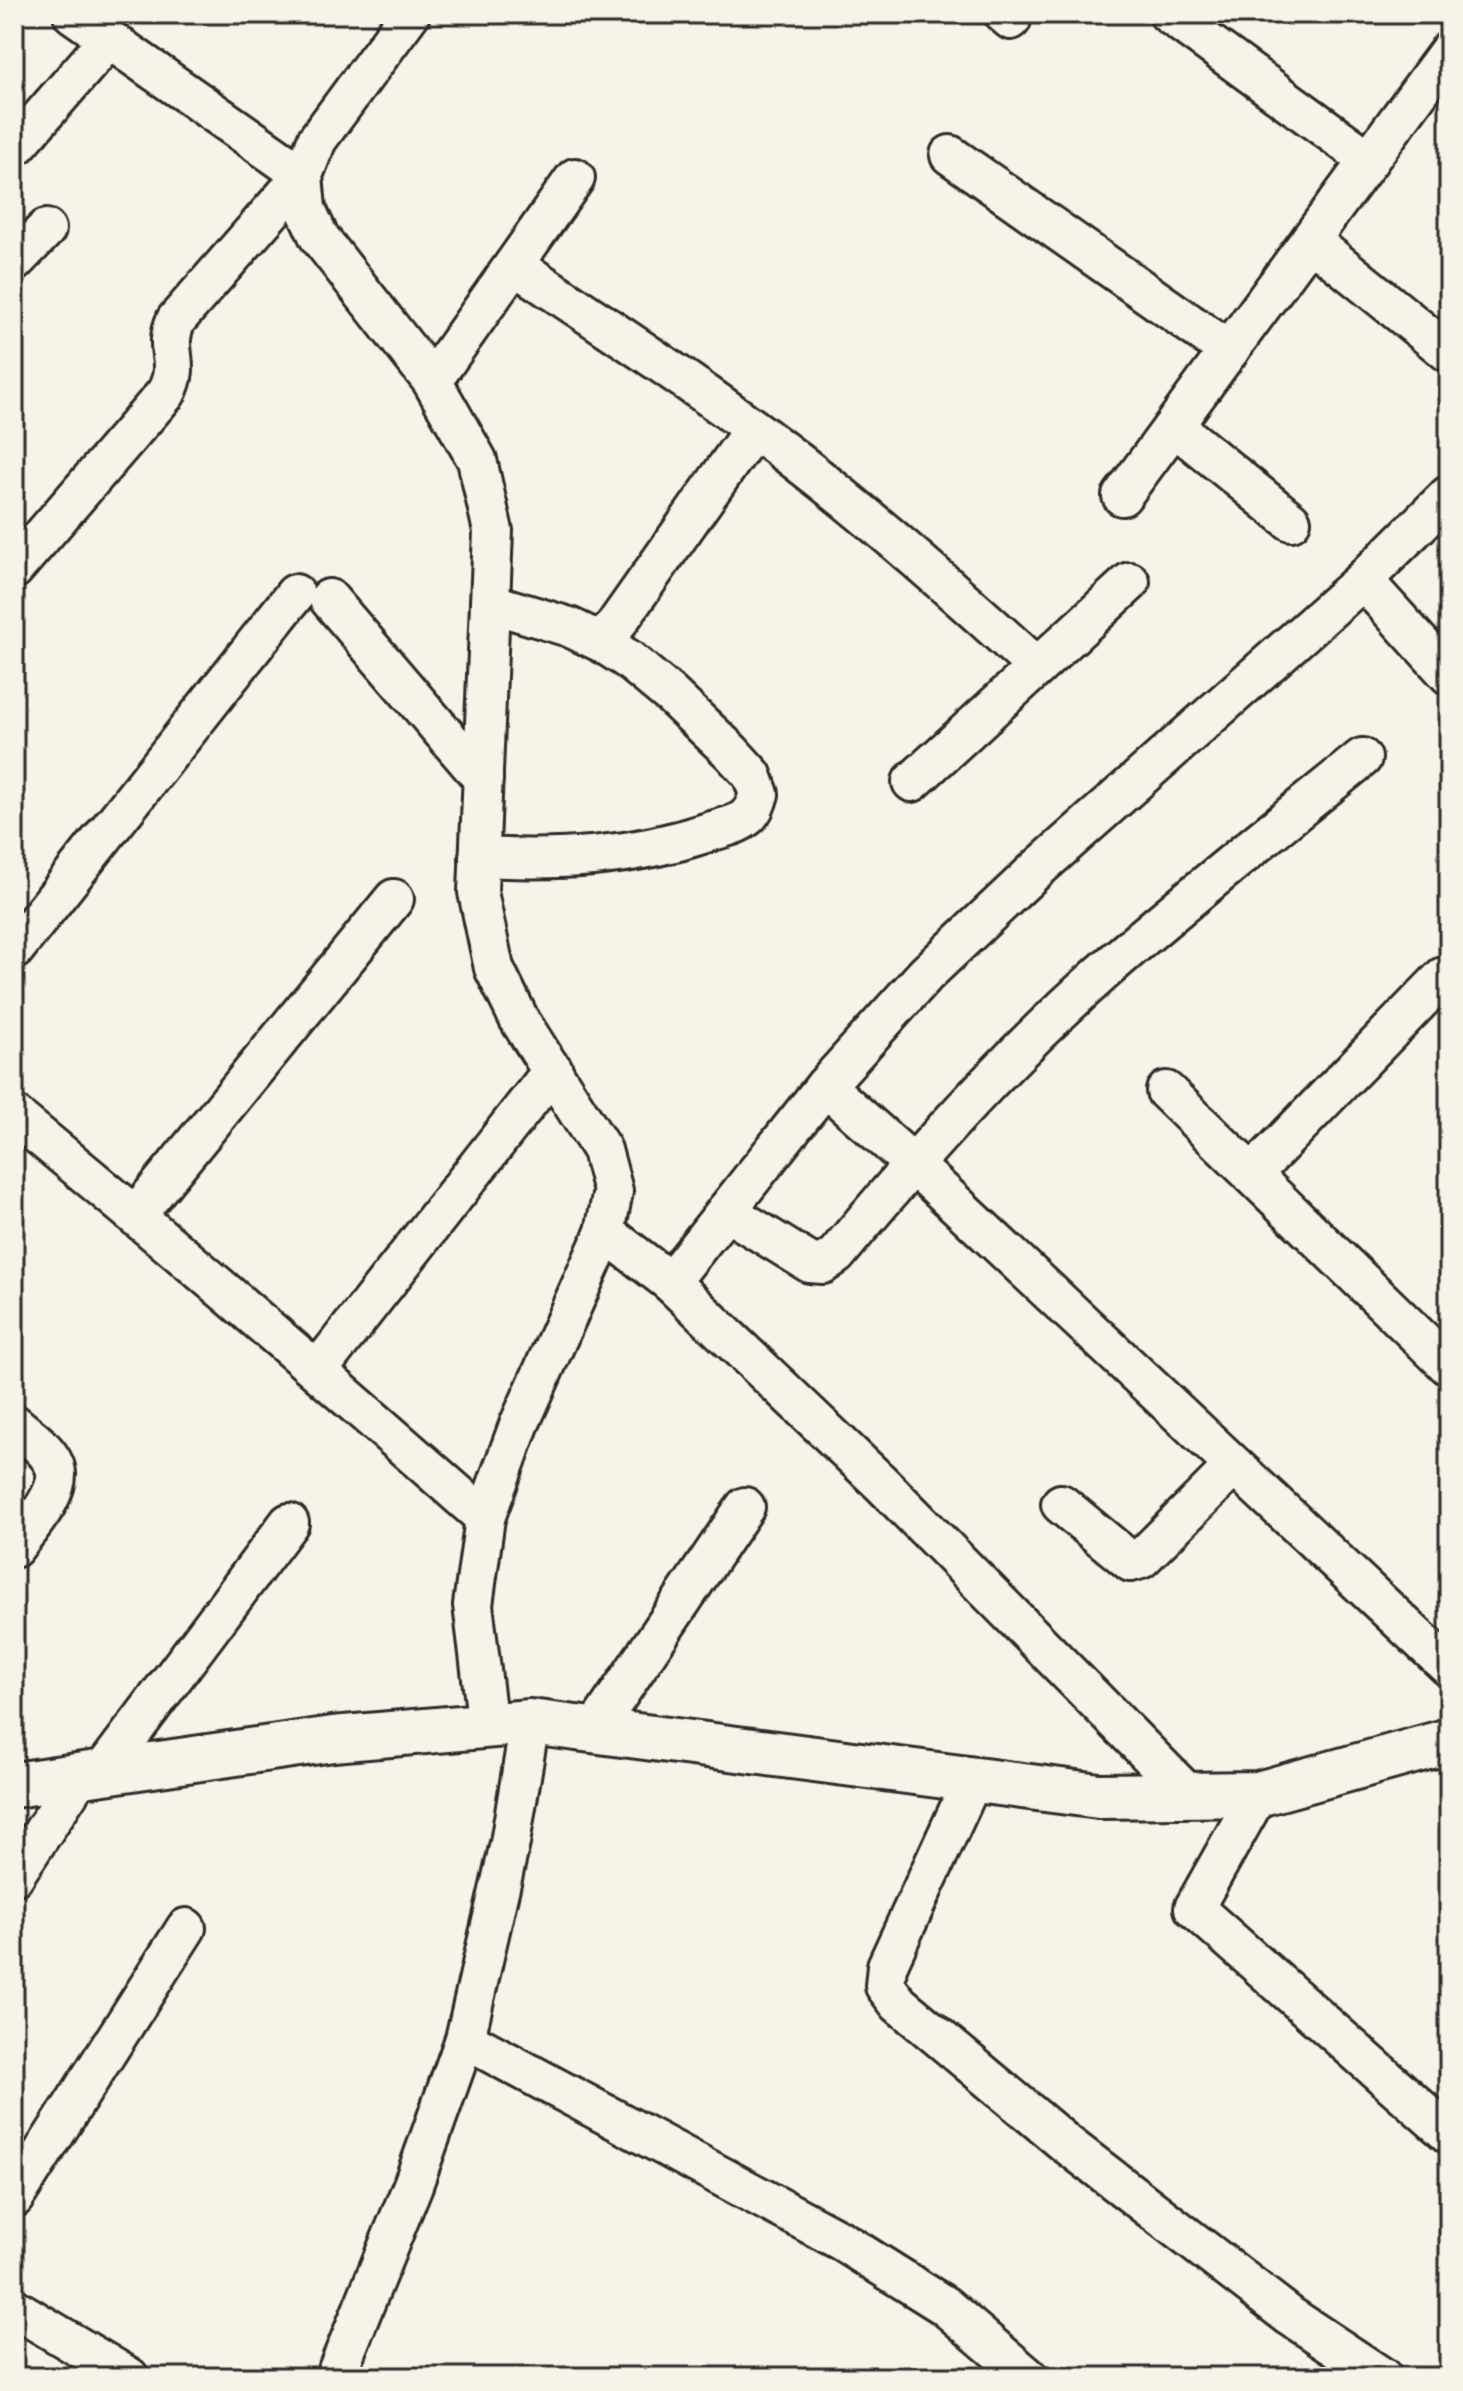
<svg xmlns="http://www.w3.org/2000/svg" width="1463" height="2391" viewBox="0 0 1463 2391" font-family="Itim,sans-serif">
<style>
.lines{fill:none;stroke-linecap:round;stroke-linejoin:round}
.street-casing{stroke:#2b2b2b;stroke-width:44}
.secondary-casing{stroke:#2b2b2b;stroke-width:50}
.street{stroke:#f7f3e8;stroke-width:38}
.secondary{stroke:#f7f3e8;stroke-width:44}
</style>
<rect width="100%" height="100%" fill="#f7f3e8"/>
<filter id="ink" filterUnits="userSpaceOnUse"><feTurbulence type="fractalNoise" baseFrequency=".0125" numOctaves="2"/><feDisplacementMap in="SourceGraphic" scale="16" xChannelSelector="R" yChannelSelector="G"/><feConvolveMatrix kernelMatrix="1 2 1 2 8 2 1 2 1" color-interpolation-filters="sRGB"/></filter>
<g filter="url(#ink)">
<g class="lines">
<defs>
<g id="street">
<polyline points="410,14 317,140 303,175 306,209 319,237 432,381 477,460 493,531 478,892 494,968 519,1019 602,1150 613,1191 605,1232 519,1425 485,1518 473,1605 488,1727"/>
<polyline points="1004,14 1011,20"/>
<polyline points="1169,14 1369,160"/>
<polyline points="18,144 109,39"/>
<polyline points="950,155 1229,351"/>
<polyline points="1310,240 1448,352"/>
<polyline points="14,262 46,229"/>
<path d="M514,265C610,329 707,392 798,462C881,526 959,596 1037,667"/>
<polyline points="432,381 575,178"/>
<polyline points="1174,426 1291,521"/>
<polyline points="1122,496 1449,51"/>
<path d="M14,569L166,393C183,361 162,351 176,320L303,175L73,14"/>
<polyline points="1363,580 1449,675"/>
<polyline points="329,599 483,779"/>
<polyline points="603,643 753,430"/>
<polyline points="912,782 1130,582"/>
<path d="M479,857C561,861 630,858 709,832C720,828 735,826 744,819C753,813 756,804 759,794L752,775L731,752L670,694L629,660L603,643L569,627L490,603"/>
<polyline points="14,950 295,594"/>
<polyline points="825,1086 912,1163 1449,1667"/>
<polyline points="1166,1091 1449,1366"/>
<path d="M14,1115C174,1246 330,1381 485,1518"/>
<polyline points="1252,1174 1443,977"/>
<path d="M726,1211L810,1263L823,1264L836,1255C919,1155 1006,1058 1103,972C1187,898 1275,829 1362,758"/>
<polyline points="136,1215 394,899"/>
<polyline points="605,1232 670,1282 882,1484 1189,1795"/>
<polyline points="670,1282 825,1086 926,974 1035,871 1363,580 1449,495"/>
<polyline points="318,1370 553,1070"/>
<path d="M14,1424C28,1436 47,1448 54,1465C65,1490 28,1529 14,1548"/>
<polyline points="1061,1504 1131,1562 1141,1559 1234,1466"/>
<polyline points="594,1731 745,1507"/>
<polyline points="103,1771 289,1523"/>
<polyline points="973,1779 887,1966 885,1986 899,2004 1064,2142 1290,2316 1382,2377"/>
<polyline points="1258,1794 1194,1908 1449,2134"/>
<polyline points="14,1876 81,1774"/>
<polyline points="465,2039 840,2240 945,2306 1028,2377"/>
<polyline points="14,2198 186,1928"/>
<polyline points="14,2308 129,2377"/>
<polyline points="335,2377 413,2185 465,2039 510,1843 530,1722"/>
</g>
<polyline id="secondary" points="14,1785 333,1739 530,1722 1099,1796 1258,1794 1449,1741"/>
</defs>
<use href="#street" class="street-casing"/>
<use href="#secondary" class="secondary-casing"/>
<use href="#street" class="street"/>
<use href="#secondary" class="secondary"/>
</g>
</g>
<rect width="1463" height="2391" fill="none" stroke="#f7f3e8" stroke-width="48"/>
<rect x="24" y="24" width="1415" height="2343" fill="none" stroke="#2b2b2b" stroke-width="3" filter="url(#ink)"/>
</svg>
